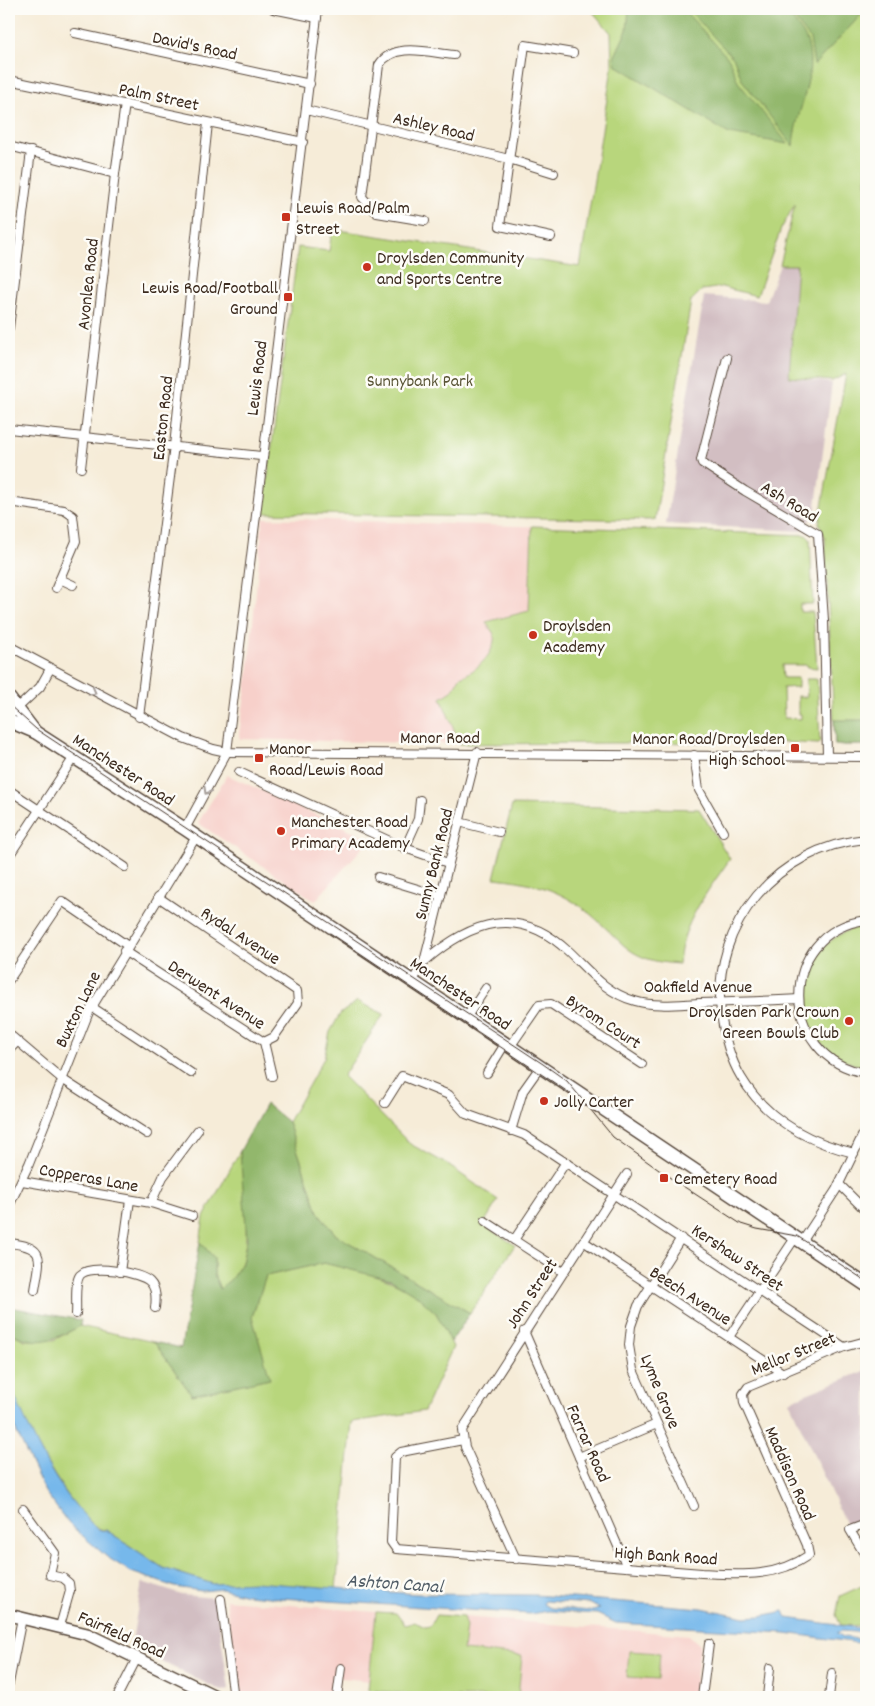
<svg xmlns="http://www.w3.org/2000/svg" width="875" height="1706" viewBox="0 0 875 1706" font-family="Dekko,sans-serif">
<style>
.built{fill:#f7d0ca}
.industrial{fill:#d2bec2}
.green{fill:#b8d67c;stroke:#7a804d}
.forest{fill:#92b76c;stroke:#667045}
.water{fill:#76b8eb;stroke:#587184;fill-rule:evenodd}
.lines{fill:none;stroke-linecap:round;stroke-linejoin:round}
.street-casing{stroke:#57473a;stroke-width:10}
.secondary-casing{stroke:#57473a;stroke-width:14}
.primary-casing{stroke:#57473a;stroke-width:15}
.street{stroke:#fff;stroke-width:8}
.secondary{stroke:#fff;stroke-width:11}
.primary{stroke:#fff;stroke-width:12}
.tram{stroke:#3b2a1e;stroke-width:1}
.oneway{stroke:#a79f9a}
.poi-dot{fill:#c8321e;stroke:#fdfcf7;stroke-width:2}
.labels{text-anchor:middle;stroke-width:5;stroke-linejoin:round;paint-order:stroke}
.street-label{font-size:18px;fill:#3b2a1e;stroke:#fdfcf7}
.poi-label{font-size:18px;fill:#3b2a1e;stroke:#fdfcf7;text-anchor:start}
.park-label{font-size:18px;fill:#5a5536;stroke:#fdfcf7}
.water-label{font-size:19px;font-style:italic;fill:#505c66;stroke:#fdfcf7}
</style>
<rect width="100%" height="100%" fill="#fdfcf7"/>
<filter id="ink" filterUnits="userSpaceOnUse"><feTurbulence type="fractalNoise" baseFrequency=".02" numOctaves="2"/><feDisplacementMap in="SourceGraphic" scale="10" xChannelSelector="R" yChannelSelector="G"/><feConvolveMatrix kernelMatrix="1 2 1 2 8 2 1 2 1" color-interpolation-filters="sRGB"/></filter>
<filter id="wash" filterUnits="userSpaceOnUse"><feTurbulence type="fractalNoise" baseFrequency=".0096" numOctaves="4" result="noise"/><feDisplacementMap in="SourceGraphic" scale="20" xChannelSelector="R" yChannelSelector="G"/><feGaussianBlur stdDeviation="1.12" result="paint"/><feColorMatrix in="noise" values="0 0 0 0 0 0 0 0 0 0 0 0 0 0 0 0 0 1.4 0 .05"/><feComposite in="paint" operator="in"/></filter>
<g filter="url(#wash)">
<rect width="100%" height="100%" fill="#f6ecd8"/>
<g class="built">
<polygon points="263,518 806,535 810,539 813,604 800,604 800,612 813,612 776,657 779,742 460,744 240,739 239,734 248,675"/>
<polygon points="227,775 370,839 315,901 198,823"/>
<polygon points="226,1600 376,1612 369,1681 334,1677 331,1697 238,1697"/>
<polygon points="463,1617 689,1635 700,1645 694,1697 518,1697 522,1656 463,1651 466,1626"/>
</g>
<g class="industrial">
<polygon points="780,265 797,265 789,377 832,383 815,513 802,531 666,524 704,296 766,301"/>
<polygon points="866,1350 866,1518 846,1525 789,1401 864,1371 859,1351"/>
<polygon points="142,1582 182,1595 215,1598 229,1689 222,1691 131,1647"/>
</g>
<g class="green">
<polygon points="568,9 866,9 866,745 835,745 825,538 819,523 846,374 832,381 789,377 797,265 780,265 795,204 781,229 757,296 722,287 702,290 691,301 655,520 263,513 298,247 329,251 332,229 580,267 612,68 611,33 592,11"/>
<path d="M532,526L806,535L810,539L813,604H800V612H813L817,668L808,667L807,665H782L783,678H798V687L783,688L784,718L801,719V714H798V696L807,697L806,679H817L820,742L818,744L778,742L460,744L441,698L452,691L460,677C476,672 497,652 494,634L486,622L529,611Z"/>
<path d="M512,805L699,809L730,859C707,892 682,923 679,964C627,961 625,943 589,913C561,890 530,881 494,878Z"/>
<path d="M866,925V1067C783,1053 784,941 866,925Z"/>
<polygon points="357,1001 384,1014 343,1076 410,1144 445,1163 498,1200 483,1225 515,1245 470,1313 336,1235 318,1212 288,1122 324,1058 330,1032 340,1014"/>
<path d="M240,1151C243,1179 251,1237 242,1262C238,1273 229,1282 220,1289L214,1275V1258L200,1242L204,1217Z"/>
<path d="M324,1263C364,1273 408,1279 436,1313C443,1322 448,1337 453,1347L424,1411L352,1422L336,1589L237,1583L213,1584L163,1568L106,1530C80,1533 13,1407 9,1382C6,1366 9,1348 9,1332L25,1340H54L80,1326L154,1342L192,1395L269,1378L252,1317L266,1276Z"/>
<polygon points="866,1584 866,1626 841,1625 836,1615 840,1596"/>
<polygon points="376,1612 396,1613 405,1625 415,1622 425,1627 430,1626 436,1615 463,1617 466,1626 463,1650 522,1656 518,1697 442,1697 368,1690"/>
<polygon points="629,1651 660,1653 658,1679 627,1677"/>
</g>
<g class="forest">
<polygon points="629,9 683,9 729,59 738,82 788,144 729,134 616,65 614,58 627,30"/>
<path d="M688,9H783L787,12C793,21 803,32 807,41C818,76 795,112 793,146L742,80L734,59Z"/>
<polygon points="787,9 862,9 861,15 814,65 810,39"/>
<polygon points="834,720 866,720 866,745 835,745"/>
<polygon points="266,1104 288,1122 318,1212 336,1235 470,1313 451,1342 436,1313 416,1295 391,1280 324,1263 266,1276 252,1317 270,1378 192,1395 154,1342 181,1348 200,1242 214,1258 214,1275 220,1289 231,1279 242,1263 247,1239 240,1151"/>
<path d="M9,1307L81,1320L80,1326C52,1341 39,1347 9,1332Z"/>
</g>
<path class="water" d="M9,1383C30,1430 49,1478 85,1516C91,1522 96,1532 106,1530L163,1568L213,1584L254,1582L418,1594L535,1595L702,1608L745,1617L761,1616L784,1611L787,1618L866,1629V1633L842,1631L837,1633L843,1637L866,1640V1644L785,1633L616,1623L597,1614L548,1611L530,1614L281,1598L247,1595L222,1589L202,1591L175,1587L131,1572L107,1557L69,1524L45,1492L9,1416ZM545,1601L591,1604L599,1609L593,1611L551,1608L543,1604Z"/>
</g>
<g filter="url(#ink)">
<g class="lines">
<defs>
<g id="street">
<polyline points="273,9 317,18"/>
<polyline points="75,33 310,84"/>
<polyline points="9,80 303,142"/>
<polyline points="306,110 509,159 554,173"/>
<polyline points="9,146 115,174"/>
<path d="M425,221L377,213L362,197L379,65C394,41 430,53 454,55"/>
<polyline points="551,237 500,226 525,45 573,53"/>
<polyline points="9,328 31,151"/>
<polyline points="727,358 701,460 702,463 745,491 818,534 824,620 827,756"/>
<polyline points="9,429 261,456"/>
<polyline points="81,468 115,174 125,104"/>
<polyline points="9,502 64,510 73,516 76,541 56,588"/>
<polyline points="60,579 73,585"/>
<polyline points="9,646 183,738 213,749 227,752 866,757"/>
<polyline points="9,716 40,687 50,669"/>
<polyline points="139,717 174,446 208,123"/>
<polyline points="694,755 699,790 723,832"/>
<polyline points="239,772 405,848 448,863"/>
<polyline points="9,790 125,867"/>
<polyline points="459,822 499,832"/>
<polyline points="185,829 227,752 318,9"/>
<polyline points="405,848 418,819 420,800"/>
<polyline points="9,856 74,757"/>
<polyline points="378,877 441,896"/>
<polyline points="158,897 297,991 298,1003 274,1037 264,1042"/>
<path d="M866,920C776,932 778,1059 866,1073"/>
<polyline points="124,951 264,1042 272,1076"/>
<path d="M424,962C471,921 519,904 569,952C589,971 606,993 635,1001C656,1007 678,1004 700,1003C733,1002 766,1001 799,999"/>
<polyline points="9,980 62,901 128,946"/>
<polyline points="412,982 424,962 477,752"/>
<polyline points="92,1007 191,1073"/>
<polyline points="466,1018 486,988"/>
<polyline points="9,1034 62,1079 147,1134"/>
<polyline points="510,1047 539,1005 551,1004 642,1064"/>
<polyline points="9,1050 17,1042"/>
<polyline points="487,1073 505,1044"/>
<polyline points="385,1103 402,1076 449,1095 466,1114 524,1135 844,1347"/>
<polyline points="511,1131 523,1091 540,1067"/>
<path d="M854,1153C808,1142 766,1119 741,1077C729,1057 724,1036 721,1013C711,924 778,847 866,839"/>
<polyline points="22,1181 151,1203 192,1216"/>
<polyline points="839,1184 866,1211"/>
<polyline points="151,1203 163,1177 198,1130"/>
<polyline points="9,1206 29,1164 89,1012 196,837"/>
<polyline points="485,1221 563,1272"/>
<polyline points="681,1238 638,1306 631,1326 629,1345 633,1370 694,1506"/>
<polyline points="514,1240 566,1162"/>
<polyline points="583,1241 783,1373"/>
<polyline points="802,1242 836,1190 866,1128"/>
<path d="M9,1243C47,1247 40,1258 35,1290"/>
<polyline points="120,1272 130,1200"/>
<path d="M76,1314C77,1304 74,1283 80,1275C90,1264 141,1272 150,1282C157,1289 156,1300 155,1308"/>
<polyline points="524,1331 627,1567"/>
<polyline points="729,1337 795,1238"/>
<path d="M463,1440L401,1452L395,1457L391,1542L396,1549L702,1573C740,1575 776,1578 809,1555L807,1545L744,1403L743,1394L748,1387L844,1347L866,1341"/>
<polyline points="579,1457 657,1424"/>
<polyline points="23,1509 55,1553 50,1575 63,1578 69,1583 70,1591 60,1626"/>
<polyline points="866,1524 850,1530 866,1557"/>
<polyline points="516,1559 465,1447 462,1430 627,1174"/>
<polyline points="221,1599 233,1691 230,1697"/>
<polyline points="9,1683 22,1618"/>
<polyline points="117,1697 137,1658"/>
<polyline points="337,1697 341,1668"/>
<polyline points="702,1697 709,1644"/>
<polyline points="767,1697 770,1668"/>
<polyline points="829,1697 832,1673"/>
</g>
<polyline id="secondary" points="9,1615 87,1634 217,1697"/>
<g id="primary">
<polyline points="9,698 35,732"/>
<polyline points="9,721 35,732 185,829 866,1285"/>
</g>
</defs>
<use href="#street" class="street-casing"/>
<use href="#secondary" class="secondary-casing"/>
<use href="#primary" class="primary-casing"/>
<use href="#street" class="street"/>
<use href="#secondary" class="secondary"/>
<use href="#primary" class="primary"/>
<g class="tram">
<polyline points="9,705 36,729 543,1064 567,1081 613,1137 666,1175 741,1224 757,1229 797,1236 866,1281"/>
<polyline points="330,933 571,1094"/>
</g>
</g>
<defs><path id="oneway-chevron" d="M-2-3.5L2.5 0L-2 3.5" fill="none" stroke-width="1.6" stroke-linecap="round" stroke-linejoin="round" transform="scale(1.25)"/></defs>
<g class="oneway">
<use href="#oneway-chevron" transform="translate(93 692) rotate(28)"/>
<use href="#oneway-chevron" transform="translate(207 791) rotate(120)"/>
</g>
</g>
<g class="poi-dot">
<rect x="281" y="212" width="10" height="10" rx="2.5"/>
<circle cx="367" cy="267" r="5"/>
<rect x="283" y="292" width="10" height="10" rx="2.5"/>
<circle cx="533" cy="635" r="5"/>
<rect x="790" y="743" width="10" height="10" rx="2.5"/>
<rect x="254" y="753" width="10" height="10" rx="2.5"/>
<circle cx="281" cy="831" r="5"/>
<circle cx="849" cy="1021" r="5"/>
<circle cx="544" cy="1101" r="5"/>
<rect x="659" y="1173" width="10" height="10" rx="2.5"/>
</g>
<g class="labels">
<g class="street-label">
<text transform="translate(195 45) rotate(12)" y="6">David's Road</text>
<text transform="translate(159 96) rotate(12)" y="6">Palm Street</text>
<text transform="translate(434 126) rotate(13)" y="6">Ashley Road</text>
<text transform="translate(87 284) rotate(-84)" y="6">Avonlea Road</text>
<text transform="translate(256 378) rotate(-83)" y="6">Lewis Road</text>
<text transform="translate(162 418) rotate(-84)" y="6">Easton Road</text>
<text transform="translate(790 501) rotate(31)" y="6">Ash Road</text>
<text x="440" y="743">Manor Road</text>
<text transform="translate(124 769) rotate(33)" y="6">Manchester Road</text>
<text transform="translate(433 864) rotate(-76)" y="6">Sunny Bank Road</text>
<text transform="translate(241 935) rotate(33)" y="6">Rydal Avenue</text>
<text x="698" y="992">Oakfield Avenue</text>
<text transform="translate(461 993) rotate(34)" y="6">Manchester Road</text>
<text transform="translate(217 994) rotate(33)" y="6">Derwent Avenue</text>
<text transform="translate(77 1009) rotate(-64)" y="6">Buxton Lane</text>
<text transform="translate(604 1021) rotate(33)" y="6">Byrom Court</text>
<text transform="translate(89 1177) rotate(10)" y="6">Copperas Lane</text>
<text transform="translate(738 1257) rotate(34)" y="6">Kershaw Street</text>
<text transform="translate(531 1293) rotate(-57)" y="6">John Street</text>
<text transform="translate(691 1295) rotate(33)" y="6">Beech Avenue</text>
<text transform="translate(793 1353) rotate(-22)" y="6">Mellor Street</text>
<text transform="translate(661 1391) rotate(68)" y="6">Lyme Grove</text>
<text transform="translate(589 1443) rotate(66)" y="6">Farrar Road</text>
<text transform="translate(791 1473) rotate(66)" y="6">Maddison Road</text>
<text transform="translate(666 1555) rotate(4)" y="6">High Bank Road</text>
<text transform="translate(122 1634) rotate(24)" y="6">Fairfield Road</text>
</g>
<g class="poi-label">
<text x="296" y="213">Lewis Road/Palm<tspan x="296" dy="21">Street</tspan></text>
<text x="377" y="263">Droylsden Community<tspan x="377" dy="21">and Sports Centre</tspan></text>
<text x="278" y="293" text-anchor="end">Lewis Road/Football<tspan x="278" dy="21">Ground</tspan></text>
<text x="543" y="631">Droylsden<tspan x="543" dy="21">Academy</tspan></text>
<text x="785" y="744" text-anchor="end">Manor Road/Droylsden<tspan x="785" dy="21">High School</tspan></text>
<text x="269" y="754">Manor<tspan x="269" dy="21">Road/Lewis Road</tspan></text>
<text x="291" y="827">Manchester Road<tspan x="291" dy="21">Primary Academy</tspan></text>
<text x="839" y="1017" text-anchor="end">Droylsden Park Crown<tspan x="839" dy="21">Green Bowls Club</tspan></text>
<text x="554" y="1107">Jolly Carter</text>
<text x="674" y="1184">Cemetery Road</text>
</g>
<g class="park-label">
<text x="420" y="386">Sunnybank Park</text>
</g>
<g class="water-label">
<text transform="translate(395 1582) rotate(4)" y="7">Ashton Canal</text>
</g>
</g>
<rect width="875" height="1706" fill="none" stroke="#fdfcf7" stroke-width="30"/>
</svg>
